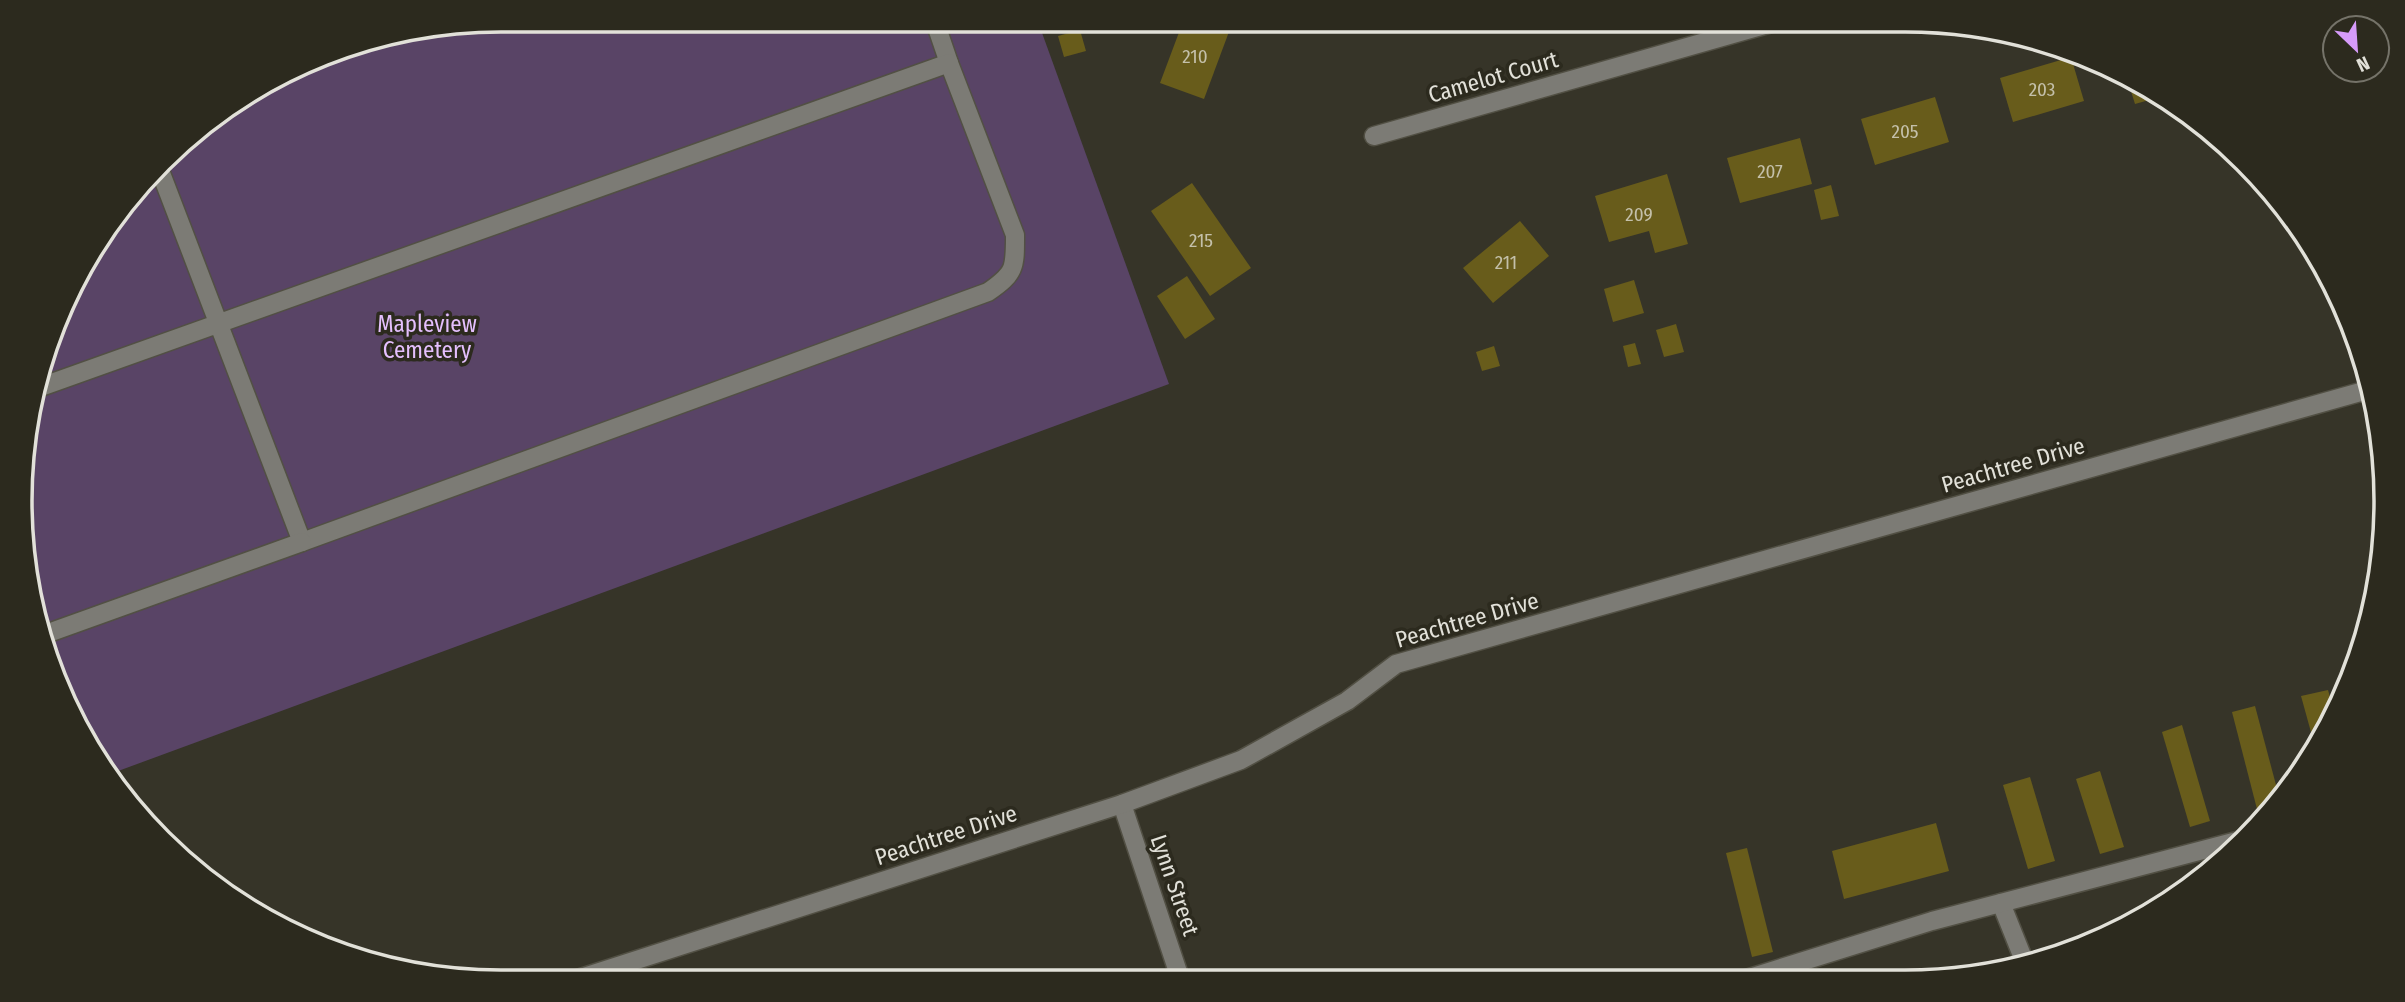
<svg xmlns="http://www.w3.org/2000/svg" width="2405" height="1002" viewBox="0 0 2405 1002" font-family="'Fira Sans Condensed',sans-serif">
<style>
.green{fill:#594466}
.building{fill:#685c1b}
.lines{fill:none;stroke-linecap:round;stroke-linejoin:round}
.minor-casing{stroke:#525044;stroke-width:21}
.minor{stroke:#7c7b75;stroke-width:18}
.labels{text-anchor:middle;stroke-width:7;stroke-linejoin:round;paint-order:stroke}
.number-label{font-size:19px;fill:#c4c0aa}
.street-label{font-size:23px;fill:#e2e1d9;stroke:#2c2a1e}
.park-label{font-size:23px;fill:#e4bffd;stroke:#2c2a1e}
.rim{fill:none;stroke:#e2e1d9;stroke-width:3.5}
</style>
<rect width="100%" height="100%" fill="#363428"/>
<polygon class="green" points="501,19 1037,19 1169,384 110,774 84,742 45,655 23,564 28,407 84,260 184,139 260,84 346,45"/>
<g class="building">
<polygon points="1184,19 1204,19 1230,29 1204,99 1160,83"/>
<polygon points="1080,30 1086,51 1064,57 1058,36"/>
<polygon points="2071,57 2084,101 2013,122 2000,78"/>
<polygon points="2126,75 2145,84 2160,97 2135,104"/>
<polygon points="1935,97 1949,142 1875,165 1861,119"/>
<polygon points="1800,138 1812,184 1740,203 1727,158"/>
<polygon points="1667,174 1688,244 1655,253 1649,231 1609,242 1595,196"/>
<polygon points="1192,183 1251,268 1210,296 1151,211"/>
<polygon points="1831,185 1839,216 1821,220 1814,190"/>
<polygon points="1520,221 1549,256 1493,303 1463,268"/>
<polygon points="1187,276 1215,319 1185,339 1157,296"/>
<polygon points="1634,280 1644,313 1613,322 1604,289"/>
<polygon points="1676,324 1684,352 1664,357 1656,330"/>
<polygon points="1635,343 1641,364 1628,367 1623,346"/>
<polygon points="1494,346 1500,366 1482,371 1476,352"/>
<polygon points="2328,690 2333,707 2314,743 2301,696"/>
<polygon points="2255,706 2280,800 2277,803 2257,809 2232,712"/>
<polygon points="2182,725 2210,821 2190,827 2162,732"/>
<polygon points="2100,771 2124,847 2100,854 2076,779"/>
<polygon points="2030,777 2055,861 2028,869 2003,785"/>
<polygon points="1936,823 1949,871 1844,899 1832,851"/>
<polygon points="1747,848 1773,952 1752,957 1726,853"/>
</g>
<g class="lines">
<defs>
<g id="minor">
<polyline points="934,19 949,63"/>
<polyline points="1374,136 1786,19"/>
<path d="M35,389L949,63L1015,235C1015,267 1016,273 988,292L302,542L159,168"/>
<polyline points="40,636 302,542"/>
<polyline points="1122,804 1181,981"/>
<polyline points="2001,903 2025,963"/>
<polyline points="1746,979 1932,921 2241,840"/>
<polyline points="565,983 1122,804 1241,760 1347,701 1396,664 2371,389"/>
</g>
</defs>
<use href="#minor" class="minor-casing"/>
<use href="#minor" class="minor"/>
</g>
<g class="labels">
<g class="number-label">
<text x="1195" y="63">210</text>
<text x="2042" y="96">203</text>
<text x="1905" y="138">205</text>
<text x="1770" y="178">207</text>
<text x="1639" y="221">209</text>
<text x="1201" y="247">215</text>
<text x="1506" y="269">211</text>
</g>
<g class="street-label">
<text transform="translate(1493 77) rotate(-16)" y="8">Camelot Court</text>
<text transform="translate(2013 465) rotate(-16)" y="8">Peachtree Drive</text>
<text transform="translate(1467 620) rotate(-16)" y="8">Peachtree Drive</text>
<text transform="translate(946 835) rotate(-18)" y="8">Peachtree Drive</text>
<text transform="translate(1175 885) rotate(71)" y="8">Lynn Street</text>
</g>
<g class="park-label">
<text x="427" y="332">Mapleview<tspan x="427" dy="26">Cemetery</tspan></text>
</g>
</g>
<path d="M0 0H2405V1002H0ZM501 32H1905A469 469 0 0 1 2374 501V501A469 469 0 0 1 1905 970H501A469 469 0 0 1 32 501V501A469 469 0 0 1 501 32Z" fill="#2c2a1e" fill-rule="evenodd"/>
<path class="rim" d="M501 32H1905A469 469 0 0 1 2374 501V501A469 469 0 0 1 1905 970H501A469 469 0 0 1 32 501V501A469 469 0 0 1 501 32Z"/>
<g transform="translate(2356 49) rotate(155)"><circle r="33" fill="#2c2a1e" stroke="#757369" stroke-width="2"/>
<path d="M0-5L12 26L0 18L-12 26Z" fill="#d69bfa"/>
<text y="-10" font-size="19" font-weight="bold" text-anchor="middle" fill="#e2e1d9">N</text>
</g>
</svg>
